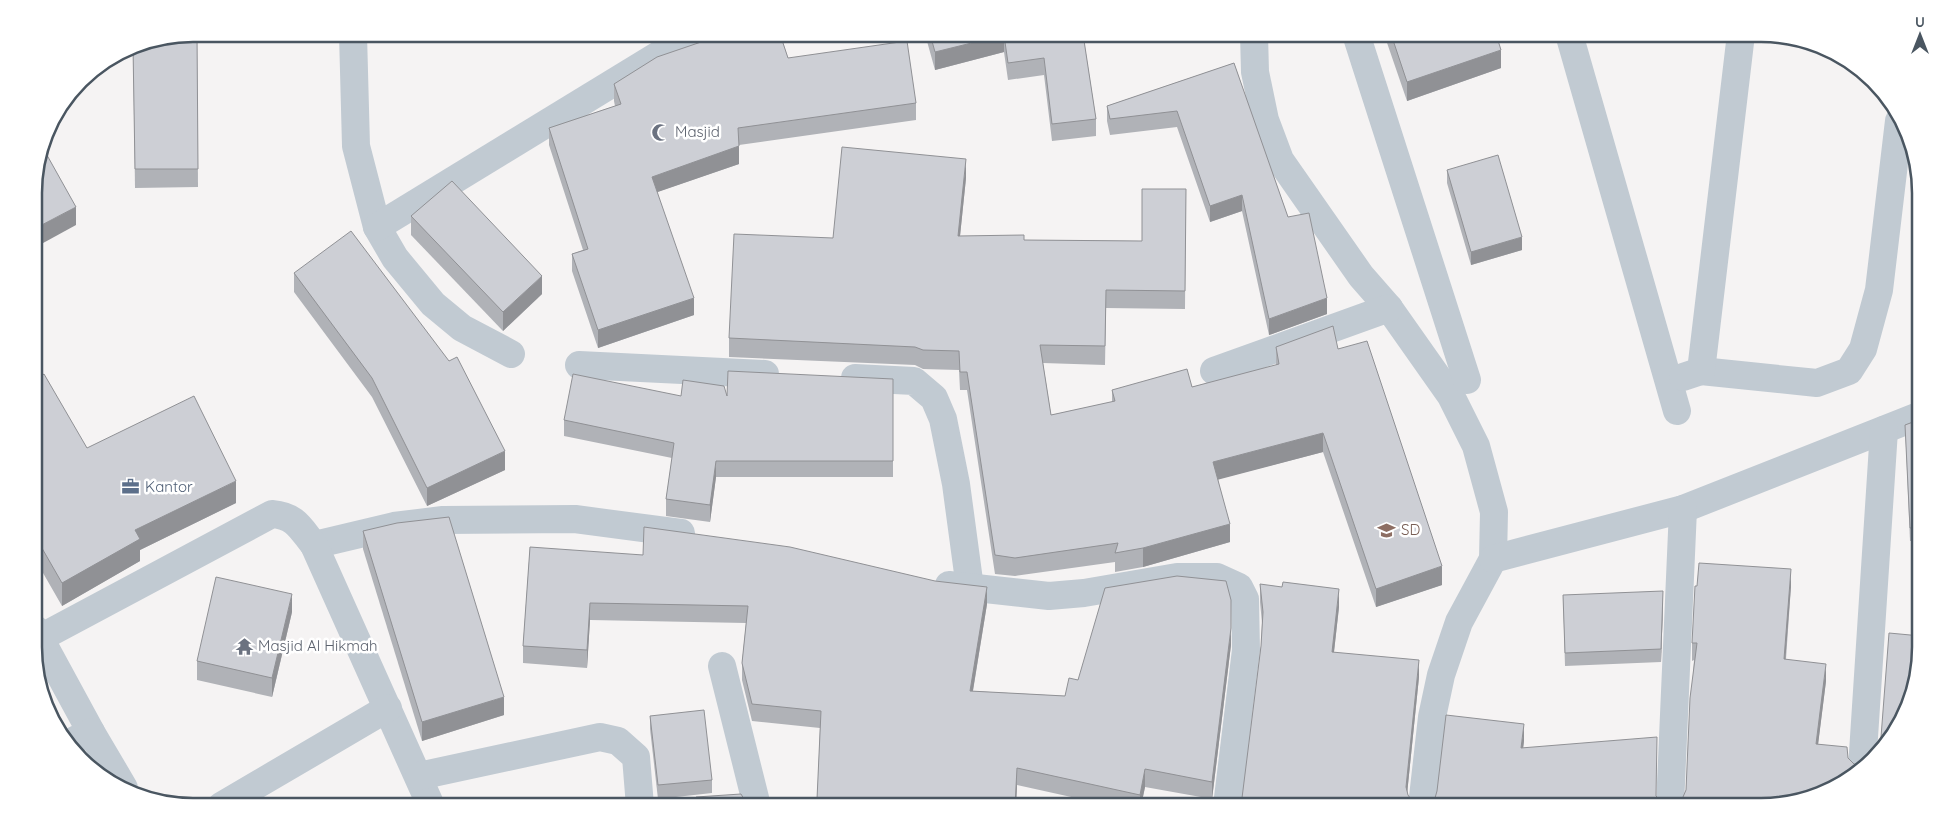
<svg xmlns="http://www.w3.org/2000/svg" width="1955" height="840" viewBox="0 0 1955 840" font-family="Quicksand,sans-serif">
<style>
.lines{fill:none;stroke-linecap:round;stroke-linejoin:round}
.minor{stroke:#c1cad2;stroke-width:28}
.wall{fill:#b0b2b7}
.shaded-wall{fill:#909195}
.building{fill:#cdcfd5;stroke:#909195}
.labels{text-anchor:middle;stroke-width:5;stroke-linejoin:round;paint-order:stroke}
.worship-label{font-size:15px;fill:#5b616d;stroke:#fff;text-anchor:start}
.service-label{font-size:15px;fill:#4e5e75;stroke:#fff;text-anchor:start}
.education-label{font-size:15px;fill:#785e54;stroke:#fff;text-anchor:start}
.rim{fill:none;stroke:#4a5661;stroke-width:2.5}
</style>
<rect width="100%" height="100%" fill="#f5f3f3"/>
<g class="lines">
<g class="minor">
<polyline points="353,34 356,146 377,227 395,258 433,304 462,328 511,354"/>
<polyline points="1254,34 1255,72 1265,120 1280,160 1361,276 1389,308 1451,396 1476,446 1494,512 1493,559 1459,622 1441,675 1432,717 1422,806"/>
<polyline points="1356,34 1467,380"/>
<polyline points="1569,34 1677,411"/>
<polyline points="377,227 693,34"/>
<polyline points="579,365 765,374"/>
<polyline points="1214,371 1389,308"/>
<polyline points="1701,371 1817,383 1849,371 1863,349 1879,290 1899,121"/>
<polyline points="1683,377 1701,371 1741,34"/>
<polyline points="855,378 914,381 934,398 943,419 956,484 970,588"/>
<polyline points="314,545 394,526 443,520 575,519 681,533"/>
<polyline points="1493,559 1683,509 1921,415"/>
<polyline points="949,585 1049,596 1084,593 1177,577 1217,577 1239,587 1245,599 1246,650 1227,806"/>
<polyline points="35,629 91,732 67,744"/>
<path d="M40,638L272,514C296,516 300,528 314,545L431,806"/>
<polyline points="722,666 757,806"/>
<polyline points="91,732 124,788"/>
<polyline points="1862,768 1884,430"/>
<polyline points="419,776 600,737 618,741 636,757 640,806"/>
<polyline points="221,806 388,708"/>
<polyline points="1670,806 1683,509"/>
</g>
</g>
<g class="wall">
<polygon points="197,34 198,187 135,188 133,46"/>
<polygon points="701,34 780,34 788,58 916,103 916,120 739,145 739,164 657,192 694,315 598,348 572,271 572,254 583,250 549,145 549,128 615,106 614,101 614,84 701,42"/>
<polygon points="925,34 1083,34 1096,119 1096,136 1052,141 1044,75 1008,80 1004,52 935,70"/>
<polygon points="1384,34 1496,34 1501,68 1407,101"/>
<polygon points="1234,63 1288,217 1327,314 1269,335 1242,211 1210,222 1177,127 1110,135 1107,121 1107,106"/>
<polygon points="1447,170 1522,250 1471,265 1447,183"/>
<polygon points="966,178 960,236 1024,240 1142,241 1186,189 1185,309 1106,308 1105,365 1043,363 1051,415 1112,402 1112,390 1192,387 1276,365 1276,347 1338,349 1442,585 1376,607 1323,452 1218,479 1230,542 1143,567 1115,572 1115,562 1015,576 995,574 967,390 960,390 959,370 923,369 915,365 729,357 729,338 833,238"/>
<polygon points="411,216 542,294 503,331 411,235"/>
<polygon points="294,273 505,470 427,506 372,397 294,292"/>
<polygon points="893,379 893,477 716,477 710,522 666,516 666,499 672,458 564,436 564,420 727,396"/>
<polygon points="35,380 87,448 236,503 140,550 140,561 62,606 35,559"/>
<polygon points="1921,419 1921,541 1910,541 1905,425"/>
<polygon points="363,531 504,715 422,741 363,549"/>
<polygon points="530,547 987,604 973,691 1065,696 1078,680 1231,645 1212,799 1145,787 1141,806 1112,806 1017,785 1016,806 817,806 820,728 752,721 742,680 742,663 746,623 590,620 587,668 523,663 523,646"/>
<polygon points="1260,584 1339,607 1334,652 1419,677 1407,794 1412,801 1421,804 1429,803 1524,741 1523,748 1656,796 1662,802 1670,804 1678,802 1683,797 1686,790 1694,660 1692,661 1692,643 1791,586 1786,659 1826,681 1818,744 1848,758 1854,764 1860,766 1772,806 1241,806 1261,646 1262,623 1260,602"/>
<polygon points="1563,595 1663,605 1661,662 1565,666"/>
<polygon points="292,612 272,697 197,680 197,661"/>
<polygon points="650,716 712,780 712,793 658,799 650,729"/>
</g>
<g class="shaded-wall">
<polygon points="1004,35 1004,52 935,70 935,52"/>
<polygon points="1501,50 1501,68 1407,101 1407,82"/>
<polygon points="739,146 739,164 652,194 652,177"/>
<polygon points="966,159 966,178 958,255 958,236"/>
<polygon points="1242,195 1242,211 1210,222 1210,206"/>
<polygon points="76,207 76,225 34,248 34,229"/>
<polygon points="1522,237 1522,250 1471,265 1471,252"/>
<polygon points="542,276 542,294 503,331 503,312"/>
<polygon points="694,298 694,315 598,348 598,330"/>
<polygon points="1327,298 1327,314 1269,335 1269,319"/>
<polygon points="1323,433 1323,452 1213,481 1213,462"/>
<polygon points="505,451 505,470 427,506 427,488"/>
<polygon points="716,461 716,477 710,522 710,505"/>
<polygon points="236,481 236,503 140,550 140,561 62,606 62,583 135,530"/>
<polygon points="1230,524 1230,542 1143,567 1143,548"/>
<polygon points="1442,566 1442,585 1376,607 1376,589"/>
<polygon points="1791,569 1791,586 1784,676 1784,659"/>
<polygon points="987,587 987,604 970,708 970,691"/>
<polygon points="1339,589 1339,607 1332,669 1332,652"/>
<polygon points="1663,591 1663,605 1661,662 1661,649"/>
<polygon points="292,594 292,612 272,697 272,678"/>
<polygon points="590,603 590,620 587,668 587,650"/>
<polygon points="1231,628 1231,645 1212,799 1212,782"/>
<polygon points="1419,660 1419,677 1406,804 1406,787"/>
<polygon points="1826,664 1826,681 1816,761 1816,744"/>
<polygon points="504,697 504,715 422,741 422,722"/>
<polygon points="1524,724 1524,741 1521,766 1521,748"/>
<polygon points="1017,768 1017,785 1016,806 1015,806"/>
<polygon points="1145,769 1145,787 1141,806 1140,806 1140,795"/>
</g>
<g class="building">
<polygon points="194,34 197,34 198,169 135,169 133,46"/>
<polygon points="702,34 780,34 788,58 907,41 916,103 738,128 739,146 652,177 694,298 598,330 572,254 588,249 549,128 621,104 614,84 657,57 704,41"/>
<polygon points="930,34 1083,34 1096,119 1052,124 1044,58 1008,63 1004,35 935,52"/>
<polygon points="1391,34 1496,34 1501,50 1407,82"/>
<polygon points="1234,63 1288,217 1309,213 1327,298 1269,319 1242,195 1210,206 1177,111 1110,119 1107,106"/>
<polygon points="842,147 966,159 958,236 1024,235 1024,240 1142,241 1142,189 1186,189 1185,291 1106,290 1105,346 1040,345 1051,415 1115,401 1112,390 1187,369 1192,387 1279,364 1276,347 1333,326 1338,349 1367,341 1442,566 1376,589 1323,433 1213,462 1230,524 1143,548 1115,553 1118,543 1015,558 995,555 967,372 960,372 959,351 923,350 915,347 729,338 734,234 833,238"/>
<polygon points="43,148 76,207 34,229 34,183"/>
<polygon points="1498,155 1522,237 1471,252 1447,170"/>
<polygon points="452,181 542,276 503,312 411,216"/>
<polygon points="351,231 449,361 457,357 505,451 427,488 372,378 294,273"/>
<polygon points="728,371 893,379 893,461 716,461 710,505 666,499 674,443 564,420 573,374 681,396 683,380 724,386 727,396"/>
<polygon points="44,374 87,448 194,396 236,481 135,530 140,539 62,583 35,536 35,380"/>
<polygon points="1921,419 1921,527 1910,528 1905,425"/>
<polygon points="449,517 504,697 422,722 363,531 397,523"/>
<polygon points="644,527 790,547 935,581 987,587 970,691 1065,696 1069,678 1078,680 1105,588 1177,576 1226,581 1231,600 1231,628 1212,782 1145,769 1140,795 1017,768 1015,806 827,806 828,800 817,799 821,711 752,704 742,663 748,606 590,603 587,650 523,646 530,547 643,555"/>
<polygon points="1699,563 1791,569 1784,659 1826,664 1816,744 1847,747 1848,758 1854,764 1860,766 1865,765 1850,779 1772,806 1414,806 1338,799 1337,806 1241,806 1261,646 1263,612 1260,584 1282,587 1283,582 1339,589 1332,652 1419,660 1406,787 1408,795 1412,801 1421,804 1429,803 1435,798 1437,791 1446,715 1524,724 1521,748 1657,737 1656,796 1662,802 1670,804 1678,802 1683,797 1686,790 1690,698 1697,643 1692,643 1695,586 1697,586"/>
<polygon points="216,577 292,594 272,678 197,661"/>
<polygon points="1663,591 1661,649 1565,653 1563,595"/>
<polygon points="1889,633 1921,636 1921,647 1909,707 1888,744 1876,755 1878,750 1880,750"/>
<polygon points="41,681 57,714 56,717"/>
<polygon points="704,710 712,780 658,785 650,716"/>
<polygon points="65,740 70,740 75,750 67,744"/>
<polygon points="78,749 80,754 75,750"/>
<polygon points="741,794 748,806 696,806 696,797"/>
</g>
<defs>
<symbol id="mosque-bare" viewBox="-9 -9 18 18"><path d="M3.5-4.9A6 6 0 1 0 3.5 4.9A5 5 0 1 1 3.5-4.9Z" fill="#6b7280" stroke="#fff" stroke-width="2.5" paint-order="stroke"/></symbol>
<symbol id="office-bare" viewBox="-9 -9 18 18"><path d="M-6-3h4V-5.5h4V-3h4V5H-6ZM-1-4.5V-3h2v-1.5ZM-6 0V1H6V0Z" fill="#5c6f8a" stroke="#fff" stroke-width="2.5" paint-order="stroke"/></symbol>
<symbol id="school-bare" viewBox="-9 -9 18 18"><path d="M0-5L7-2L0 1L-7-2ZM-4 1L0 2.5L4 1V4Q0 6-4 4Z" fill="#8d6e63" stroke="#fff" stroke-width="2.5" paint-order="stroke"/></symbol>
<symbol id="temple-bare" viewBox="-9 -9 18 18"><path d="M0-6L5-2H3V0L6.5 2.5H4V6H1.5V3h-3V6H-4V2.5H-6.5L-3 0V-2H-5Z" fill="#6b7280" stroke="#fff" stroke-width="2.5" paint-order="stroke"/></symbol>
</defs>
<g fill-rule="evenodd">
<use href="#mosque-bare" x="648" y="120" width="25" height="25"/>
<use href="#office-bare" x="118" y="474" width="25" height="25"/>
<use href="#school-bare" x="1374" y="518" width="25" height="25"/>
<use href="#temple-bare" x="232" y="634" width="25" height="25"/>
</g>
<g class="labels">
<g class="worship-label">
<text x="675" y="137">Masjid</text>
<text x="258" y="651">Masjid Al Hikmah</text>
</g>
<g class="service-label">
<text x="145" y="492">Kantor</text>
</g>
<g class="education-label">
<text x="1401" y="535">SD</text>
</g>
</g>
<path d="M0 0H1955V840H0ZM193 42H1761A151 151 0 0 1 1912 193V647A151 151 0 0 1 1761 798H193A151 151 0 0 1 42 647V193A151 151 0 0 1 193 42Z" fill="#fff" fill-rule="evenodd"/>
<path class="rim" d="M193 42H1761A151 151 0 0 1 1912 193V647A151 151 0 0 1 1761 798H193A151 151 0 0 1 42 647V193A151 151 0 0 1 193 42Z"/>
<g transform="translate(1920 35)" stroke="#ffffff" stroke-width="4" paint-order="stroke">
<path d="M0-4L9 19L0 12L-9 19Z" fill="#4a5661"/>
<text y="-8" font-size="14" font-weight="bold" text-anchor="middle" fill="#4a5661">U</text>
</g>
</svg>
